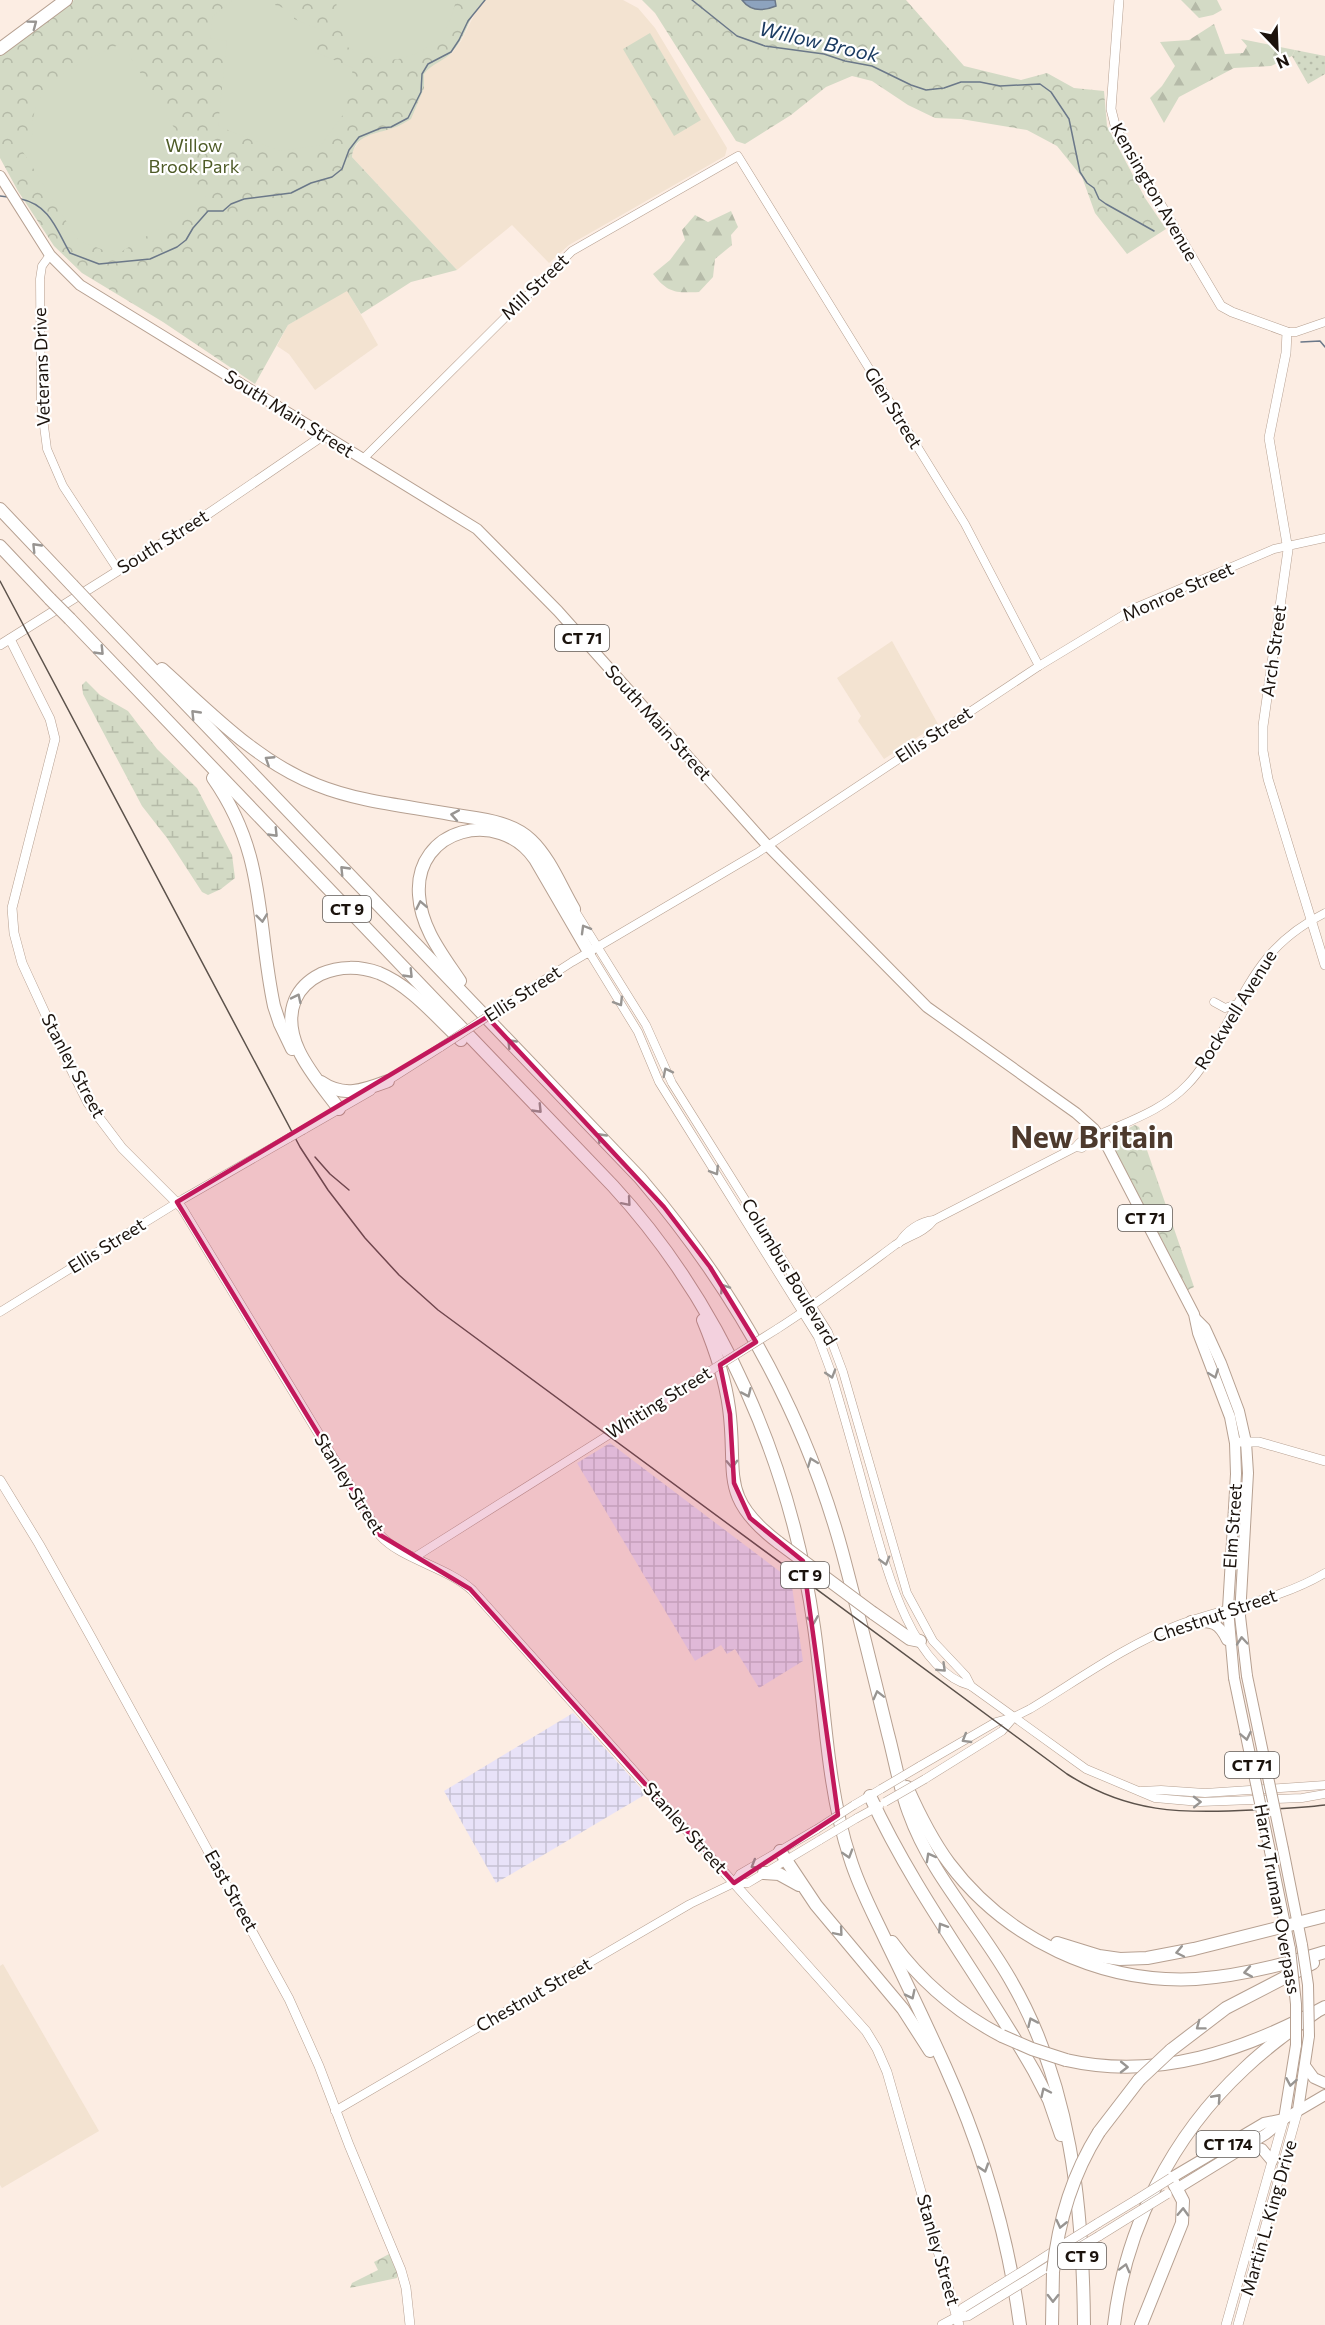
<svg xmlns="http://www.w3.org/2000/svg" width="1325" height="2325" viewBox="0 0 1325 2325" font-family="Commissioner,sans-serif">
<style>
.industrial{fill:url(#industrial-grid)}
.education{fill:#f3e3d1}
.grass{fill:url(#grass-dots)}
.forest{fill:url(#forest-firs)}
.wetland{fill:url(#wetland-marsh)}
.park{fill:url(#park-crowns)}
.garden{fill:#d3dac5}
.water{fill:#8da3be;stroke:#6b7889;stroke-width:1.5}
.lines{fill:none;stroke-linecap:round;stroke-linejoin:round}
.stream{stroke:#6b7889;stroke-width:1.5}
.tertiary-casing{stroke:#b6a091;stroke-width:9}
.secondary-casing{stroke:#b6a091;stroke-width:10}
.primary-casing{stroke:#b6a091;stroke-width:12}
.motorway-casing{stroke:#b6a091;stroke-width:14}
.tertiary{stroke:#fff;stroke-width:8}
.secondary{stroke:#fff;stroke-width:9}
.primary{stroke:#fff;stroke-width:10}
.motorway{stroke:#fff;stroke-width:12}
.rail{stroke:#5c524b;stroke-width:1.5}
.tertiary-bridge-casing{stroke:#b6a091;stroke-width:9;stroke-linecap:butt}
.secondary-bridge-casing{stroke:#b6a091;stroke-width:10;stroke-linecap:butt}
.primary-bridge-casing{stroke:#b6a091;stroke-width:12;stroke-linecap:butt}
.motorway-bridge-casing{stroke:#b6a091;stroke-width:14;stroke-linecap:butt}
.tertiary-bridge{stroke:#fff;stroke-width:8}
.secondary-bridge{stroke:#fff;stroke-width:9}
.primary-bridge{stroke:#fff;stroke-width:10}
.motorway-bridge{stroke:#fff;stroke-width:12}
.oneway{stroke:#989592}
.marked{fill:#c2185b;fill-opacity:0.2;stroke:#c2185b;stroke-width:4.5;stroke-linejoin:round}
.labels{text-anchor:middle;stroke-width:4.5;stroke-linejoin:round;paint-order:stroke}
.shield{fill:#fff;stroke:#5f5a56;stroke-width:1.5}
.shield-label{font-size:16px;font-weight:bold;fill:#1b130d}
.park-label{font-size:18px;fill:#4e5b27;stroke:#fff}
.street-label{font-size:18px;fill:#1b130d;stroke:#fff}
.water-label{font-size:20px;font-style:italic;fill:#1c3c62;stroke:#fff}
.town-label{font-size:30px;font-weight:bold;fill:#4d3a2d;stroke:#fff}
</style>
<defs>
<pattern id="industrial-grid" width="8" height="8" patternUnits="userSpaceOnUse" patternTransform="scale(1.5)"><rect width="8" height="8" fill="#e8e2f8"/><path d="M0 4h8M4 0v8" fill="none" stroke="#c6c1d3"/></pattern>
<pattern id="grass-dots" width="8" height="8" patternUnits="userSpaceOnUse" patternTransform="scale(1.5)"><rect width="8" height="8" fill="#d3dac5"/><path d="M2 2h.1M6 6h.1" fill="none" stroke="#b5baa8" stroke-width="1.8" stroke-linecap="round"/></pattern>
<pattern id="forest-firs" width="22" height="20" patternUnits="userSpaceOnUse" patternTransform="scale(1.5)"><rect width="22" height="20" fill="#d3dac5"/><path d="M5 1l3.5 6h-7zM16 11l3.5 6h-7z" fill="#b5baa8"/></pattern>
<pattern id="wetland-marsh" width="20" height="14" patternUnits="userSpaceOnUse" patternTransform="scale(1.5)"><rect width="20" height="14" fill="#d3dac5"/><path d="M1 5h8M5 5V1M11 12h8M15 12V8" fill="none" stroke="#b5baa8"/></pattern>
<pattern id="park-crowns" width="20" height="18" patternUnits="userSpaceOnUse" patternTransform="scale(1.5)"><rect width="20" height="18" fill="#d3dac5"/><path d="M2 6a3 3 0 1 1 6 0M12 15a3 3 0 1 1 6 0" fill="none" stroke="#b5baa8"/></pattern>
</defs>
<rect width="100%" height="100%" fill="#fcede3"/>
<g class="industrial">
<polygon points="610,1443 791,1580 803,1661 759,1688 735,1649 727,1654 721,1645 695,1661 577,1463"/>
<polygon points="573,1713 646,1794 496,1883 444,1791"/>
</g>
<g class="education">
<polygon points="485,0 623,0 638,8 655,28 727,148 725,156 569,245 549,263 512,225 457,270 352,157 353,150 362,138 381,130 392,128 424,88 423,74 431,65 452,53 461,41 479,5"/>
<polygon points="347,290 378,345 315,390 289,354 277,346 288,325"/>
<polygon points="892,641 938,724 884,759 858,721 861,716 837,678"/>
<polygon points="3,1964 99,2131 2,2188 0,2185 0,1966"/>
</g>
<polygon class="grass" points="1295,50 1325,56 1325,74 1308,84 1292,56"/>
<g class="forest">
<polygon points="1181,0 1217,0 1222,10 1213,15 1199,18"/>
<polygon points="1214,24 1225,54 1243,53 1247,46 1241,39 1295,50 1292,56 1271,66 1234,68 1179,97 1164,123 1150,98 1162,86 1175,66 1160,42 1189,40"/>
<path d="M731,211L738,227L731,235L732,245L715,259L713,277L699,292C675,293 668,293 653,274L670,260L685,240L682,230L695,215L708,222Z"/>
</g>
<polygon class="wetland" points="86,681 100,695 128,711 157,749 197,788 232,855 235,878 221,889 208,895 202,892 167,838 142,806 83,694 82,685"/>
<g class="park">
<path d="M74,0H485C469,13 467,36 453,51C445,61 432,63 424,74V88L411,119C405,122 400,126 393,128C377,134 354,134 352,157L457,270L411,282L361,314L347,291L288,325L255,384L163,322L82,273L54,246L18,191L0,158V55Z"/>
<polygon points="642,0 906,0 964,66 1021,80 1047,73 1074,88 1104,91 1107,126 1145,198 1166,229 1127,254 1095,213 1082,177 1057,146 1027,130 961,119 935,118 908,105 872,81 852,76 826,87 791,115 745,144 736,141 655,13"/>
<polygon points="650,33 701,120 674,136 623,49"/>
<polygon points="1135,1125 1139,1127 1194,1287 1188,1290 1111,1142 1113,1136"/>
<polygon points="389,2254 398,2274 397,2278 350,2288 352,2283 378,2270 374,2262"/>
</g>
<g class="garden">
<polygon points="233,0 276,0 275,5 295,12 294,19 322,30 315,52 353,68 345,112 321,145 280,151 218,126 227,41 210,38 213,16"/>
<path d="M336,0H456C454,9 451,19 447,27C434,48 403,65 378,58C367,56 357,51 347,47L338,20Z"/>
<path d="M122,43L186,147L177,153L207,199L116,255L78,240L18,144L33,135C29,78 80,65 122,43Z"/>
</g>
<path class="water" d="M742,0H775L776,6C764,11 751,12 742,0Z"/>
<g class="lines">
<g class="stream">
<polyline points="692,0 737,36 765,46 824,54 845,61 872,66 911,85 926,90 944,88 961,82 980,82 1000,86 1040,84 1051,92 1069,119 1080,172 1087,183 1094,188 1099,199 1106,204 1154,231"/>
<polyline points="0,196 8,197"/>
<path d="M21,199C50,205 57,231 70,253L99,264L150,259L177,247L186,240L193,228L208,211H223L231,204L244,199L291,193L311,183L332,177L342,169L349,150L359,137L381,128L391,127L408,118L421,92L422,74L428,64L451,52L459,40L468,21L485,0"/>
<polyline points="1301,342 1320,341 1325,347"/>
</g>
<defs>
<g id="tertiary">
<polyline points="50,255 42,266 40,279 41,403 47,449 63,486 118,570"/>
<polyline points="1287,332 1296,332 1325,322"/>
<polyline points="363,459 572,251 738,156 965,524 1039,666"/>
<polyline points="574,909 646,1025 672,1083 828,1332 843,1372 907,1593 933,1641 966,1676 971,1686"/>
<path d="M589,952L638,1032L659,1082L818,1337L831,1372C843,1413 855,1454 866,1496C882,1551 907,1669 971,1686L1086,1769L1155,1798L1200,1802L1302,1798L1325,1794"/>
<polyline points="1214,1002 1225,1008 1237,1004"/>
<polyline points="502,1007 572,962 757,853 1039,666 1135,608 1274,549 1325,538"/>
<polyline points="386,1082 441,1047"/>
<polyline points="303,1130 371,1091"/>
<polyline points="1076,1147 1082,1148 1098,1136"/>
<path d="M899,1243C906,1231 920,1221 934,1220L1076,1147C1083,1136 1093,1138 1103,1133C1132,1120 1164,1109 1187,1085C1202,1070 1212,1051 1222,1032C1252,978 1267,942 1325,913"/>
<polyline points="0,1312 183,1199 289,1138"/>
<path d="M777,1329C818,1303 856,1274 895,1245C908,1236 924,1233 934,1220"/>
<polyline points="415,1557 710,1371"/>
<path d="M920,1766L996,1722L1014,1717L1030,1709C1078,1680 1126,1645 1178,1625C1227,1607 1280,1600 1325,1573"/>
<polyline points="925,1779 1002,1731 1014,1717"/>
<polyline points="1141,1791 1161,1790 1205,1793 1325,1785"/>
<polyline points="854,1805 881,1789"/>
<polyline points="857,1818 879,1806"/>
<polyline points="734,1883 748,1883 820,1840"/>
<polyline points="335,2111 690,1904 734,1883 740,1874 817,1829"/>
</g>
<g id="secondary">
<polyline points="1119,0 1111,109 1116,129 1221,306 1232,312 1287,332 1286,353 1269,438 1288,550 1263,726 1263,751 1268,779 1325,965"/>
<path d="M10,639L50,719L55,739L12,908L14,933L22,963L67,1061L88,1103L122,1148L182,1208L380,1535C401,1559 447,1567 472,1590L866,2031L877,2049L887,2072L959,2325"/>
<polyline points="0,645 202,518 318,439 322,434"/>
<polyline points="1241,1442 1259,1442 1325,1461"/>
<polyline points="0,1480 39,1544 91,1637 289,1999 319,2066 349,2145 401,2270 406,2288 410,2325"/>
<polyline points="1098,2223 1136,2200"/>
<polyline points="1099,2236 1128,2218"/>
<polyline points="1023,2271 1059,2248"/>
<polyline points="1025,2281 1067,2255"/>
<polyline points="957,2317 963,2308 997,2287"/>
<polyline points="942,2325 957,2317 968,2316 999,2297"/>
<polyline points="1226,2325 1284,2119"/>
<polyline points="1238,2325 1298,2110"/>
</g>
<g id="primary">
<polyline points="0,176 50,255 80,285 477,529 558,611 767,845 927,1007 1076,1113 1094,1129 1108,1148 1194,1314 1198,1333 1230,1417 1235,1443 1236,1474 1228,1609 1234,1678"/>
<polyline points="1196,1319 1205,1328 1221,1363 1239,1411 1246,1442 1248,1473 1240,1616 1247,1676"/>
<path d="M1191,1621C1211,1622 1218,1621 1227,1640"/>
<polyline points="1283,1849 1302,1945"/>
<polyline points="1270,1851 1290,1949"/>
<polyline points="1306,2067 1314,2078 1325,2083"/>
<polyline points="1298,2110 1309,2036"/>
<polyline points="1284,2119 1296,2045"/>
<polyline points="1248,2145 1262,2149 1272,2161"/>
<polyline points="1171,2178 1264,2123 1284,2119"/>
<polyline points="1178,2188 1266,2134 1284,2119 1325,2095"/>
</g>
<g id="motorway">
<polyline points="0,49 66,0"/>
<polyline points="0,509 72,585"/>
<polyline points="0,546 50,599"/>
<path d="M91,605L640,1178C733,1287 804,1412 842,1551C858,1611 873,1673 888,1734C895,1760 899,1787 909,1813C931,1875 978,1923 1010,1979C1071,2083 1083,2206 1084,2325"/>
<path d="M70,619L613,1186C724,1307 791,1465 814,1627C825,1703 826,1786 850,1858C859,1888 874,1915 887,1943C907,1984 926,2024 945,2066C982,2148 1008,2235 1020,2325"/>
<path d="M162,669C210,712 256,761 317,785C359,802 407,806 450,814C478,819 510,820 531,840C550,858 561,887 574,909"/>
<path d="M213,778C267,855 256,921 274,1006L280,1024L292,1049"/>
<path d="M460,981C442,954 421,928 419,895C414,828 499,807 535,859L589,952"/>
<path d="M321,1082C344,1098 364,1090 388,1081"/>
<path d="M339,1109C317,1079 279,1040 295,1000C300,988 309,980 321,974C339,966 360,966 379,973C411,986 436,1017 461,1040"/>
<path d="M703,1320C715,1349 725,1377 729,1408C738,1473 717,1496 779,1543"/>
<polyline points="873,1613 910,1639 920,1641"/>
<path d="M907,1787C919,1814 932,1840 949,1863C1006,1939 1101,1984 1196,1979C1240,1976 1283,1965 1325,1952"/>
<path d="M870,1796C915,1894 981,1978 1034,2071L1049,2100L1061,2135"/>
<polyline points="780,1851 816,1905 903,2009 930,2051"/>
<polyline points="764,1873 779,1874 799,1885"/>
<path d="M892,1942C921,1982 958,2013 1002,2036"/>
<polyline points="1057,1943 1099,1956 1120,1959 1147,1958 1194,1949 1325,1916"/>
<polyline points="1171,2050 1226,2008 1313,1963"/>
<path d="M1066,2060C1158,2081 1245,2050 1325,2007"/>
<polyline points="1099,2132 1139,2080"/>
<polyline points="1052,2325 1053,2272"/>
<path d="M1114,2325C1125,2228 1172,2136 1244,2069C1266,2048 1291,2030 1316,2012"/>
<polyline points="1141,2325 1182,2223 1183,2201 1171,2178"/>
</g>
</defs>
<use href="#tertiary" class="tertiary-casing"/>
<use href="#secondary" class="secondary-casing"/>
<use href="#primary" class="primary-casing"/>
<use href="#motorway" class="motorway-casing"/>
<use href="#tertiary" class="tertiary"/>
<use href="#secondary" class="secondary"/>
<use href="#primary" class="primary"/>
<use href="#motorway" class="motorway"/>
<g class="rail">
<path d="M0,581L300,1147L328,1190L365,1238L399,1275L438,1310L1067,1774C1128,1813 1181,1814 1252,1810C1276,1809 1301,1808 1325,1805"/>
<polyline points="315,1157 330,1174 349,1190"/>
</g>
<defs>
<g id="tertiary-bridge">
<polyline points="441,1047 502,1007"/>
<polyline points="289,1138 303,1130"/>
<polyline points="710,1371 777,1329"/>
<polyline points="881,1789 920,1766"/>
<polyline points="885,1802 925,1779"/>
<polyline points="817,1829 854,1805"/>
<polyline points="820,1840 857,1818"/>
</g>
<g id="secondary-bridge">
<polyline points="1136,2200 1171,2178"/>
<polyline points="1128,2218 1167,2194"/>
<polyline points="1066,2243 1098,2223"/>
<polyline points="1067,2255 1099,2236"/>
<polyline points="997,2287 1023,2271"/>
<polyline points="999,2297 1025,2281"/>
</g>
<g id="primary-bridge">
<polyline points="1247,1676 1283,1849"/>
<polyline points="1234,1678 1270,1851"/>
<polyline points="1302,1945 1308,1985 1309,2036"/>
<polyline points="1290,1949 1296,2004 1296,2045"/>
</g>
<g id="motorway-bridge">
<polyline points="72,585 91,605"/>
<polyline points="50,599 70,619"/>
<polyline points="779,1543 873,1613"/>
<polyline points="1002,2036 1032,2049 1066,2060"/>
<polyline points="1139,2080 1171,2050"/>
<path d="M1053,2272C1058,2222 1072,2175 1099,2132"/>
</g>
</defs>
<use href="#tertiary-bridge" class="tertiary-bridge-casing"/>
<use href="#secondary-bridge" class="secondary-bridge-casing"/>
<use href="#primary-bridge" class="primary-bridge-casing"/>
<use href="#motorway-bridge" class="motorway-bridge-casing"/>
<use href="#tertiary-bridge" class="tertiary-bridge"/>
<use href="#secondary-bridge" class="secondary-bridge"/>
<use href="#primary-bridge" class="primary-bridge"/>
<use href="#motorway-bridge" class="motorway-bridge"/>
</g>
<defs><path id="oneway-chevron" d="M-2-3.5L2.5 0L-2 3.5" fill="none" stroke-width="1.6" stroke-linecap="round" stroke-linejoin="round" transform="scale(1.5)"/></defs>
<g class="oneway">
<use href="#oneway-chevron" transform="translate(33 24) rotate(-37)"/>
<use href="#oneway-chevron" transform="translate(36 547) rotate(-134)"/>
<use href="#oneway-chevron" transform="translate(100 651) rotate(46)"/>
<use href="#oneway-chevron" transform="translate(195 714) rotate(-134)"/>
<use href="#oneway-chevron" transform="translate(269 760) rotate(-147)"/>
<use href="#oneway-chevron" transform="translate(455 815) rotate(-170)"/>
<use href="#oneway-chevron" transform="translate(274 833) rotate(46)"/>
<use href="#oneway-chevron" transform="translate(344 870) rotate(-134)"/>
<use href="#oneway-chevron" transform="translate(421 905) rotate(-101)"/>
<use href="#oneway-chevron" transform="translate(262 918) rotate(83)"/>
<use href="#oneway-chevron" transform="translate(585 929) rotate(-120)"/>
<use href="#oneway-chevron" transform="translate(409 974) rotate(46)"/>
<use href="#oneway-chevron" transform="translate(297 998) rotate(-64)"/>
<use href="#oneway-chevron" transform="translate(619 1002) rotate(58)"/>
<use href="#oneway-chevron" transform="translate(511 1043) rotate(-134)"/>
<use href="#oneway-chevron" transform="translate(667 1072) rotate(-117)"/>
<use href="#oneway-chevron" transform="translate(538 1109) rotate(46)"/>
<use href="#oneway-chevron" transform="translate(601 1137) rotate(-134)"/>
<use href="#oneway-chevron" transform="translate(715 1171) rotate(58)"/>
<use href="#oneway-chevron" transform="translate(627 1202) rotate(49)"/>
<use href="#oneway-chevron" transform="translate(724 1288) rotate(-123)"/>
<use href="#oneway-chevron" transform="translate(831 1374) rotate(73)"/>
<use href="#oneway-chevron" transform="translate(1214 1374) rotate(69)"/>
<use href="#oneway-chevron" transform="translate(747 1393) rotate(66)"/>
<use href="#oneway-chevron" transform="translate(812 1462) rotate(-111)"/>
<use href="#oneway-chevron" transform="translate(732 1464) rotate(88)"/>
<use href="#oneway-chevron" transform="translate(885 1561) rotate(74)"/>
<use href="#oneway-chevron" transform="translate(813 1620) rotate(81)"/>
<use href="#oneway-chevron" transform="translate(1242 1641) rotate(-95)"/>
<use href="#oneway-chevron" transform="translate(942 1668) rotate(44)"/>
<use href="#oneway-chevron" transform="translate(878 1695) rotate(-104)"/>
<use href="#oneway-chevron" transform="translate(1246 1736) rotate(78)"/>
<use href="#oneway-chevron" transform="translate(966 1739) rotate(149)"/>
<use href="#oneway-chevron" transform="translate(1197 1802) rotate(-1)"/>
<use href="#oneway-chevron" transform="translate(848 1854) rotate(73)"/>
<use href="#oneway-chevron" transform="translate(930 1857) rotate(-119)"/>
<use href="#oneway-chevron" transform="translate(755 1865) rotate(149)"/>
<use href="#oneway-chevron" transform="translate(942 1927) rotate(-122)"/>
<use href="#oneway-chevron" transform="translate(839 1932) rotate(50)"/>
<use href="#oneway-chevron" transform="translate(1180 1952) rotate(168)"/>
<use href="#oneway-chevron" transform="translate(1248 1972) rotate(170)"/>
<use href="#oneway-chevron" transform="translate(911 1995) rotate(64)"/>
<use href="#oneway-chevron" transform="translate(1032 2022) rotate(-114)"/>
<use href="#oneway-chevron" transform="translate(1200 2026) rotate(143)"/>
<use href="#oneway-chevron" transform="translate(1124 2067) rotate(1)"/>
<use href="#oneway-chevron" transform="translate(1291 2082) rotate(100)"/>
<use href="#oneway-chevron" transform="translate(1045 2092) rotate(-115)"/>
<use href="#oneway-chevron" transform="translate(1217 2098) rotate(-48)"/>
<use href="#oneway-chevron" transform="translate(984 2168) rotate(72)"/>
<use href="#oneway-chevron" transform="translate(1183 2212) rotate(-88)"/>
<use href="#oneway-chevron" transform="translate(1061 2224) rotate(103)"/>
<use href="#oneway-chevron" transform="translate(1125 2268) rotate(-75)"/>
<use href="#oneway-chevron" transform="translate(1053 2298) rotate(91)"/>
</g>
<path class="marked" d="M487,1017L664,1207L710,1267L756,1342L720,1365L730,1414L734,1483L750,1518L803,1561L838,1815L734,1883L470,1589L380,1535L177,1202Z"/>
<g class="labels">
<g class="shield">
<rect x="555" y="625" width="54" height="26" rx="4.5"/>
<rect x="323" y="896" width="48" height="26" rx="4.5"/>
<rect x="1118" y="1205" width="54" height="26" rx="4.5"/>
<rect x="781" y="1562" width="48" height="26" rx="4.5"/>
<rect x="1225" y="1752" width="54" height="26" rx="4.5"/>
<rect x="1196.5" y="2131" width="63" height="26" rx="4.5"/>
<rect x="1058" y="2243" width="48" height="26" rx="4.5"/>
</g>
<g class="shield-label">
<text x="582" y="644">CT 71</text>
<text x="347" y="915">CT 9</text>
<text x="1145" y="1224">CT 71</text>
<text x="805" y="1581">CT 9</text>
<text x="1252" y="1771">CT 71</text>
<text x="1228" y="2150">CT 174</text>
<text x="1082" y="2262">CT 9</text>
</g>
<g class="park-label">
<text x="194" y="152">Willow<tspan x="194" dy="21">Brook Park</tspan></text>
</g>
<g class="street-label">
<text transform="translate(1154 192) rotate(60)" y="6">Kensington Avenue</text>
<text transform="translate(535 287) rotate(-44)" y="6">Mill Street</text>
<text transform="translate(42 367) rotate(-92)" y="6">Veterans Drive</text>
<text transform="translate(893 408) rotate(58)" y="6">Glen Street</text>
<text transform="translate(289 414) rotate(32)" y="6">South Main Street</text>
<text transform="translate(163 542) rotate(-32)" y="6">South Street</text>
<text transform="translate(1178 592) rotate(-24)" y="6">Monroe Street</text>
<text transform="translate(1274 651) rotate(-82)" y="6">Arch Street</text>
<text transform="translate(658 723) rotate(48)" y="6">South Main Street</text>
<text transform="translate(934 735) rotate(-33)" y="6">Ellis Street</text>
<text transform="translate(523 994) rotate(-33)" y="6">Ellis Street</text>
<text transform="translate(1236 1010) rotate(-58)" y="6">Rockwell Avenue</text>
<text transform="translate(73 1066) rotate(62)" y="6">Stanley Street</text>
<text transform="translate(107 1246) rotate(-32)" y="6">Ellis Street</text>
<text transform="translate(789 1272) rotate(59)" y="6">Columbus Boulevard</text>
<text transform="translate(659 1403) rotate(-32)" y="6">Whiting Street</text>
<text transform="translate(349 1484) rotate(58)" y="6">Stanley Street</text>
<text transform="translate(1233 1526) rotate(-86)" y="6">Elm Street</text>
<text transform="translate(1215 1616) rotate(-19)" y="6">Chestnut Street</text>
<text transform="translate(685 1828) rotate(48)" y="6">Stanley Street</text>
<text transform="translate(231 1891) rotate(61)" y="6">East Street</text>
<text transform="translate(1277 1899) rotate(80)" y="6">Harry Truman Overpass</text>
<text transform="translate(534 1995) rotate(-30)" y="6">Chestnut Street</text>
<text transform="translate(1269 2218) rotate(-74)" y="6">Martin L. King Drive</text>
<text transform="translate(938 2250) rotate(74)" y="6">Stanley Street</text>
</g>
<g class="water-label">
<text transform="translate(819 42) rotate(13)" y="7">Willow Brook</text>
</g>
<g class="town-label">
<text x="1092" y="1148">New Britain</text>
</g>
</g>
<g transform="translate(1277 48) rotate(157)" stroke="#ffffff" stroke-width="4.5" paint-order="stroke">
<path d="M0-4.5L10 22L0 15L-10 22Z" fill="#1b130d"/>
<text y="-9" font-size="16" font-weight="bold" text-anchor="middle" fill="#1b130d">N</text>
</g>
</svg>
